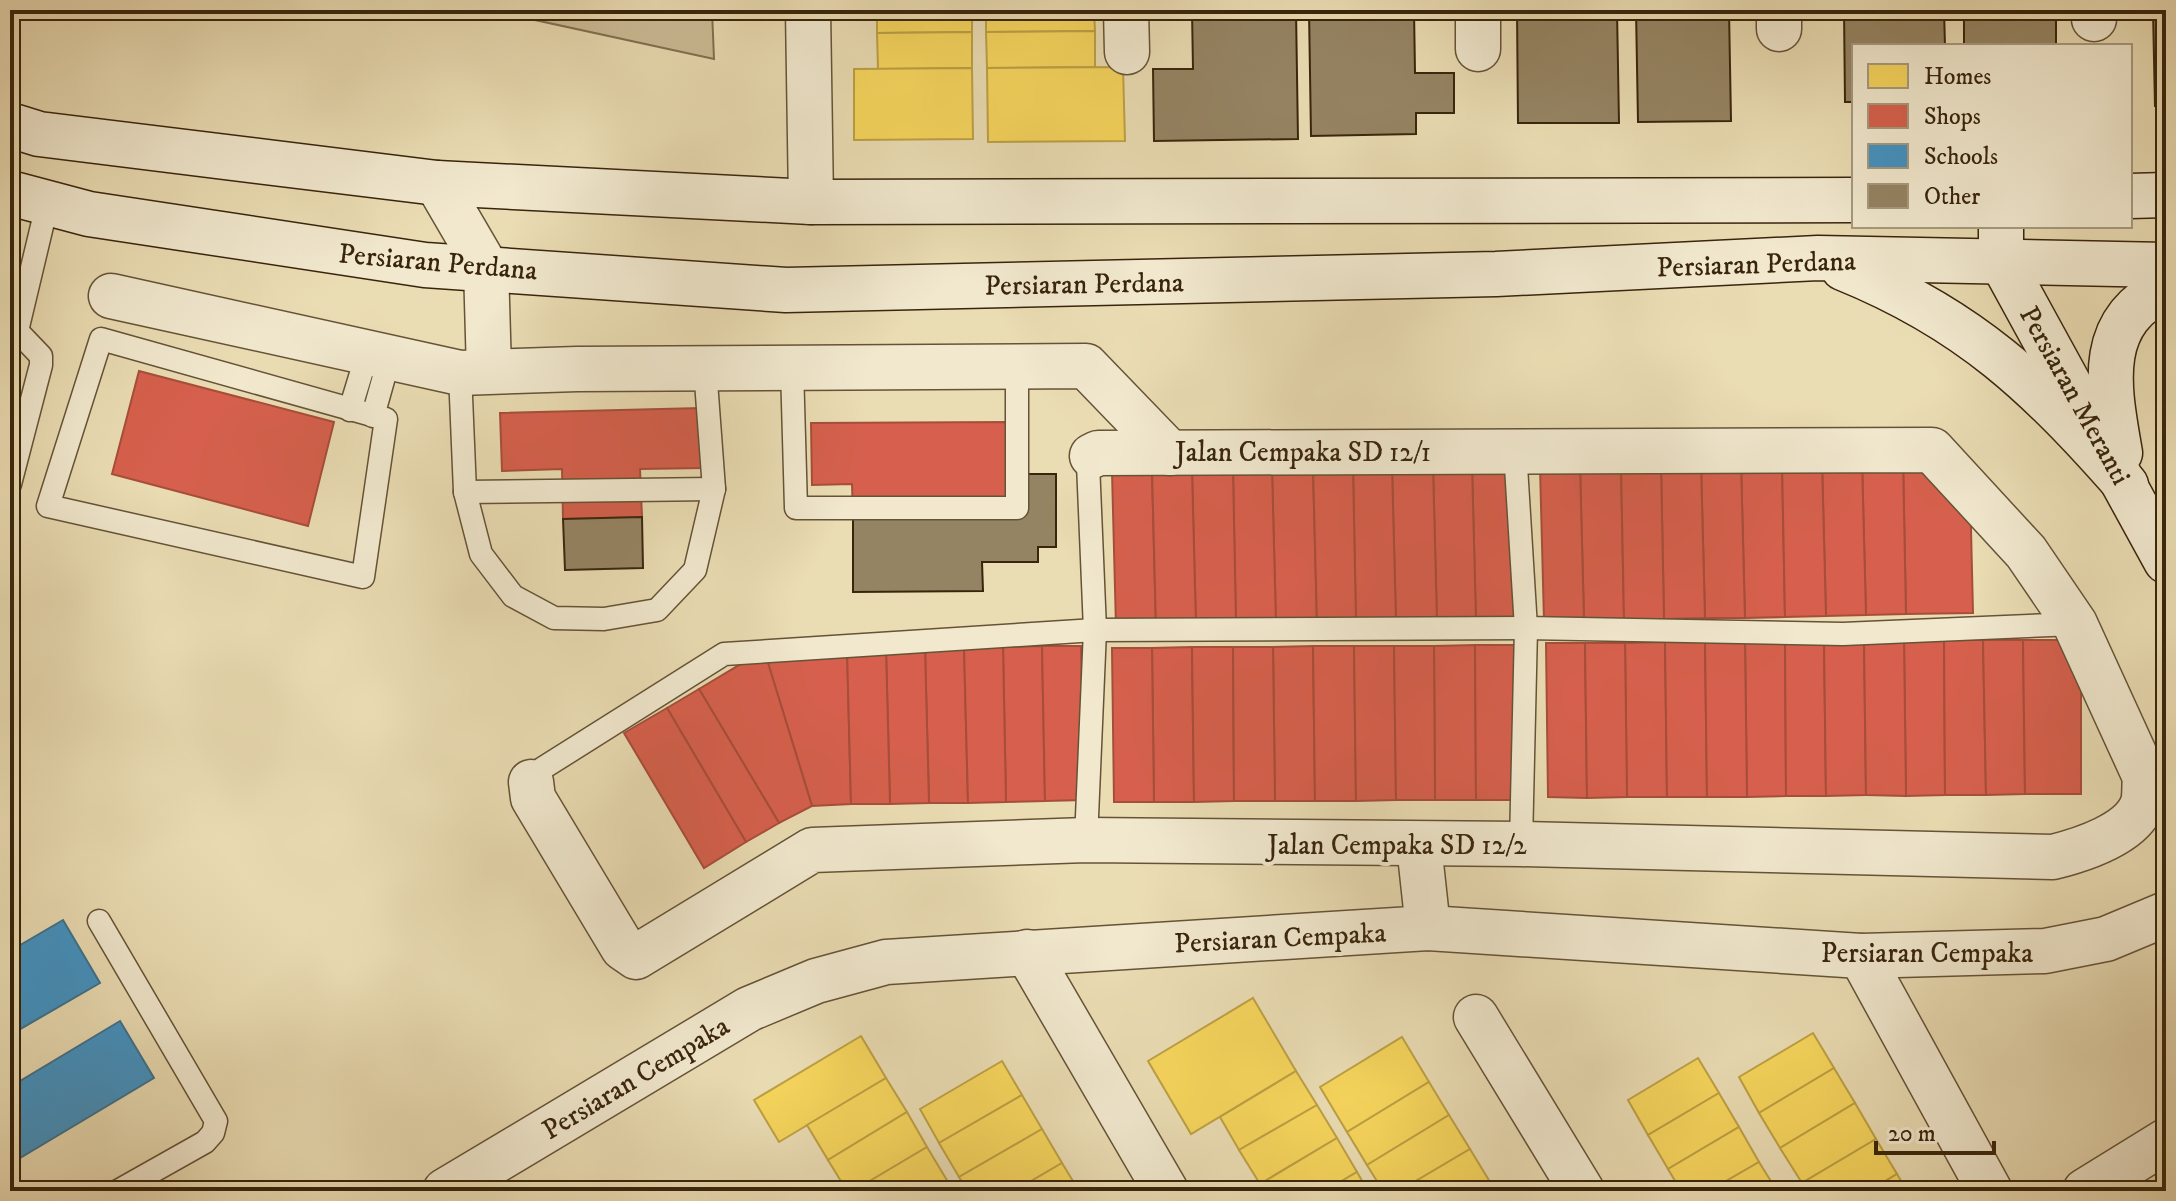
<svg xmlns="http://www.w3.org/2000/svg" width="2176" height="1201" viewBox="0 0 2176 1201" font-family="'IM FELL DW Pica',serif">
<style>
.green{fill:#ccbd97;stroke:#827152;stroke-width:2}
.homes{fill:#f6d55c;stroke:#bda044;stroke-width:2}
.shops{fill:#d6604d;stroke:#a74e3a;stroke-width:2}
.schools{fill:#4393c3;stroke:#40728c;stroke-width:2}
.building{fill:#958463;stroke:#39250c;stroke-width:2}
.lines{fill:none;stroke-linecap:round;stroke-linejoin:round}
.lane-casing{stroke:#655336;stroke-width:25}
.street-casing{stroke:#655336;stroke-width:47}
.secondary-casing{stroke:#39250c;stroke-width:47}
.lane{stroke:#f1e8ce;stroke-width:22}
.street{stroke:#f1e8ce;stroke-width:44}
.secondary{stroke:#f1e8ce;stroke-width:44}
.labels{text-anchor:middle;stroke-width:8;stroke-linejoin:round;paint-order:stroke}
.street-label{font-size:28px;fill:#39250c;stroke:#f1e8ce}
</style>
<rect width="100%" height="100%" fill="#eadcb3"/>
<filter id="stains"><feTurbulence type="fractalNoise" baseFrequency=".0025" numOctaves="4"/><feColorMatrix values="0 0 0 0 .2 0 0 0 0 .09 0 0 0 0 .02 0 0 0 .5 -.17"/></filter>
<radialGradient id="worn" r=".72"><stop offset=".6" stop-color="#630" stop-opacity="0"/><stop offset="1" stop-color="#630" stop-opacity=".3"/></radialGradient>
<polygon class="green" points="489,10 712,10 714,59"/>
<g class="homes">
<polygon points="877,10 972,10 972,32 877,33"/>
<polygon points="986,10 1094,10 1095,31 986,32"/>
<polygon points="1095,31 1095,67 987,68 986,32"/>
<polygon points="972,32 972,68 878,69 877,33"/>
<polygon points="1123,67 1125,141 988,142 987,68"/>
<polygon points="972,68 973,139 854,140 854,69"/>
<polygon points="1253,998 1296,1071 1191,1134 1148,1061"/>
<polygon points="1813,1033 1834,1068 1759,1113 1739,1077"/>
<polygon points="861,1036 886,1078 779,1142 754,1100"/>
<polygon points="1402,1037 1429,1082 1347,1132 1320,1087"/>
<polygon points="1698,1058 1719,1093 1648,1135 1628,1100"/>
<polygon points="1002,1061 1022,1095 939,1143 920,1109"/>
<polygon points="1834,1068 1855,1103 1780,1148 1759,1113"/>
<polygon points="1296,1071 1317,1105 1239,1150 1220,1117"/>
<polygon points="886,1078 907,1112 828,1160 807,1125"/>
<polygon points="1429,1082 1449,1115 1367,1165 1347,1132"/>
<polygon points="1719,1093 1739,1127 1668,1169 1648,1135"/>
<polygon points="1022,1095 1042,1129 959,1177 939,1143"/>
<polygon points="1855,1103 1876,1139 1802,1183 1780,1148"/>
<polygon points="1317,1105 1337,1138 1260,1184 1239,1150"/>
<polygon points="907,1112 927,1147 853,1191 847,1191 828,1160"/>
<polygon points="1449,1115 1470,1149 1399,1191 1383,1191 1367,1165"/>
<polygon points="1739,1127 1759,1162 1709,1191 1681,1191 1668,1169"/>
<polygon points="1042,1129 1062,1163 1014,1191 968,1191 959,1177"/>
<polygon points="1337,1138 1357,1172 1325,1191 1264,1191 1260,1184"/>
<polygon points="1876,1139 1897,1174 1869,1191 1806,1191 1802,1183"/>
<polygon points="927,1147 948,1182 932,1191 853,1191"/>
<polygon points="1470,1149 1490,1182 1475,1191 1399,1191"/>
<polygon points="1759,1162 1777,1191 1709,1191"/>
<polygon points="1062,1163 1079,1191 1014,1191"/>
<polygon points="1357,1172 1368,1191 1325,1191"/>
<polygon points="1897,1174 1907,1191 1869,1191"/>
<polygon points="948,1182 953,1191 932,1191"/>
<polygon points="1490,1182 1495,1191 1475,1191"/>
</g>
<g class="shops">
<polygon points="139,371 334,422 308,526 112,474"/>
<polygon points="701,408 703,468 640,469 642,517 563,519 562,469 502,471 500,413"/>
<polygon points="1008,422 1009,515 853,516 852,484 812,485 811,423"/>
<polygon points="1903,460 1970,487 1973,613 1906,614"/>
<polygon points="1903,460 1906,614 1866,615 1862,461"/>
<polygon points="1862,461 1866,615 1826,616 1822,462"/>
<polygon points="1782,462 1785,617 1745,618 1741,463"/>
<polygon points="1782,462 1822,462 1826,616 1785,617"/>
<polygon points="1741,463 1745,618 1705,618 1701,464"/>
<polygon points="1513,464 1517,620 1476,621 1472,465"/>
<polygon points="1701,464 1705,618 1664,619 1661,465"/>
<polygon points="1472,465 1476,621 1437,622 1433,466"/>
<polygon points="1621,465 1624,619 1584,620 1580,466"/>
<polygon points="1621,465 1661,465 1664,619 1624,619"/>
<polygon points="1433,466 1437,622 1396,622 1392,467"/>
<polygon points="1580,466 1584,620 1544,621 1540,467"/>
<polygon points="1392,467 1396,622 1356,623 1353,468"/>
<polygon points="1313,468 1317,624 1276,624 1272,469"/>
<polygon points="1313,468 1353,468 1356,623 1317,624"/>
<polygon points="1272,469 1276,624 1236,625 1233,470"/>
<polygon points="1233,470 1236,625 1196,626 1192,471"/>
<polygon points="1152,471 1156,627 1116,627 1112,472"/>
<polygon points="1152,471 1192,471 1196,626 1156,627"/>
<polygon points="1944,640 1945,795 1906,796 1904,641"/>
<polygon points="1944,640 1983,640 1986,795 1945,795"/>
<polygon points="1983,640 2023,640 2025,794 1986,795"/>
<polygon points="2023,640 2065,640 2081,666 2081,794 2025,794"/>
<polygon points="1785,641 1786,796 1747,797 1745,642"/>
<polygon points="1785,641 1824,641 1826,796 1786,796"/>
<polygon points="1824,641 1864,641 1866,795 1826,796"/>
<polygon points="1864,641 1904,641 1906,796 1866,795"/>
<polygon points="1665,642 1667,797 1627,797 1625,643"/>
<polygon points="1665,642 1705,642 1707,797 1667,797"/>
<polygon points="1705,642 1745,642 1747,797 1707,797"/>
<polygon points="1546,643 1585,643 1587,798 1548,797"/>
<polygon points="1585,643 1625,643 1627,797 1587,798"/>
<polygon points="1475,645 1476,800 1435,800 1434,646"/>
<polygon points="1475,645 1515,645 1516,800 1476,800"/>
<polygon points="1042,646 1045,801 1006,802 1003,647"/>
<polygon points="1042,646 1081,646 1084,800 1045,801"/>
<polygon points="1313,646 1315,801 1275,801 1273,647"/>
<polygon points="1313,646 1354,646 1356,801 1315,801"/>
<polygon points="1354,646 1394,646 1396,800 1356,801"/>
<polygon points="1394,646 1434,646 1435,800 1396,800"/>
<polygon points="964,647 968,803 929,803 925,648"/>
<polygon points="964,647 1003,647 1006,802 968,803"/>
<polygon points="1192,647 1194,802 1154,802 1152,648"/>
<polygon points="1192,647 1233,647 1234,801 1194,802"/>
<polygon points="1233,647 1273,647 1275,801 1234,801"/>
<polygon points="925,648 929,803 890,804 886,649"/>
<polygon points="1112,648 1152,648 1154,802 1114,802"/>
<polygon points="847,649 851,804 812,806 764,650"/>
<polygon points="847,649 886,649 890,804 851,804"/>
<polygon points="764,650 812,806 779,823 699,689"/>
<polygon points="699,689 779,823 746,842 667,708"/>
<polygon points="667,708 746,842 704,868 624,733"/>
</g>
<g class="schools">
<polygon points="10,883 20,901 10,907"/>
<polygon points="63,920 100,983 10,1035 10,951"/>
<polygon points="120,1021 154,1078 10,1164 10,1087"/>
</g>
<g class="building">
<polygon points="1192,10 1296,10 1298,139 1154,141 1153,69 1193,69"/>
<polygon points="1309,10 1414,10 1415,73 1454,73 1454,113 1416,113 1416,134 1311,136"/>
<polygon points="1517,10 1617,10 1619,123 1518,123"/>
<polygon points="1636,10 1729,10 1731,121 1638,122"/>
<polygon points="1844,10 1944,10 1945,46 1854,46 1854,102 1845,102"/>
<rect x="1964" y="10" width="92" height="36"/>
<polygon points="2153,10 2166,10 2166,106 2155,106"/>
<polygon points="1008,474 1056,474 1056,547 1038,547 1038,562 982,562 983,591 853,592 853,516 1009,515"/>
<polygon points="642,517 643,568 565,570 563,519"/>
</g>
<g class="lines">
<defs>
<g id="lane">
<polyline points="10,329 17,331 41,356 41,365 10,484"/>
<polyline points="17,331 47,205"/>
<polygon points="101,339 386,419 363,577 48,506"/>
<polyline points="792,368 796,508 1017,508 1017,366"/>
<polyline points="460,373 465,492 481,554 513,596 554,618 604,619 657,610 695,570 714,489 705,368"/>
<polyline points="350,410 367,354"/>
<polyline points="373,416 389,359"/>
<polyline points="1515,450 1526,628 1521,844"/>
<polyline points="465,492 714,489"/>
<polyline points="531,782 543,768 724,654 1095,630 1526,628 1843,634 2075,624"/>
<polyline points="1086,840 1095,630 1088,463 1092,456"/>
<polyline points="99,921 216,1121 213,1133 205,1142 118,1191"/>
</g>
<g id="street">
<polyline points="808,10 811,202"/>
<polyline points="1126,10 1127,52"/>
<polyline points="1478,10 1478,49"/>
<polyline points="2094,19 2094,10"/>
<polyline points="1779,29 1779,10"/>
<polyline points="437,183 486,267 489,371"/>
<polyline points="111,296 460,373 577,369 1086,366 1170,453"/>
<path d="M531,782L533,798L623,948L636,957L812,850L1086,840L1521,844L2053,857C2081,850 2133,834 2143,803C2145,796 2144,785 2145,777L2075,624L2026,552L1932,450L1098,453L1092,456"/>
<polyline points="1419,845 1428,928"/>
<polyline points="1027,952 1166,1191"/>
<polyline points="1861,956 1990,1191"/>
<polyline points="1476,1017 1582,1191"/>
<polyline points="445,1191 749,1009 816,981 886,962 1428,928 1861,956 2045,951 2106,939 2166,914"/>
<polyline points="2085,1191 2166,1141"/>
</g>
<g id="secondary">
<polyline points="10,125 39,134 437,183 811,202 1854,200"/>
<polyline points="10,193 89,214 425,265 786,290 1496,274 1818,258 2166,265"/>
<polyline points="2130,196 2166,195"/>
<polyline points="2001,226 2001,260 2166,561"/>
<path d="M1843,268C1969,319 2038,385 2126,485"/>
<path d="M2120,453C2109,388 2094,322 2166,288"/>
</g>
</defs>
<use href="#lane" class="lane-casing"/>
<use href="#street" class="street-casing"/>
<use href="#secondary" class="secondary-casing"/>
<use href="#lane" class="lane"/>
<use href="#street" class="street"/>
<use href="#secondary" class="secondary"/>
</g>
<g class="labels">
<g class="street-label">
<text transform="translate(438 261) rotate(5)" y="10">Persiaran Perdana</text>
<text transform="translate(1756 263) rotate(-2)" y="10">Persiaran Perdana</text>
<text transform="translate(1084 283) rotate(-1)" y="10">Persiaran Perdana</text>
<text transform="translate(2076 395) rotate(61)" y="10">Persiaran Meranti</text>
<text x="1303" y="461">Jalan Cempaka SD 12/1</text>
<text x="1397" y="854">Jalan Cempaka SD 12/2</text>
<text transform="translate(1280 937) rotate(-3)" y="10">Persiaran Cempaka</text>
<text x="1927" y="962">Persiaran Cempaka</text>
<text transform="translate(635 1077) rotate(-31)" y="10">Persiaran Cempaka</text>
</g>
</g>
<rect width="2176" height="1201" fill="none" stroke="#eadcb3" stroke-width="40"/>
<rect x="12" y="12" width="2152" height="1177" fill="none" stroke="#39250c" stroke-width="4"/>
<rect x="20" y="20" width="2136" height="1161" fill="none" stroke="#39250c" stroke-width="2"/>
<rect x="1852" y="44" width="280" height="184" fill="#f1e8ce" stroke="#a79a80" stroke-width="2"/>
<rect x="1868" y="64" width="40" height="24" fill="#f6d55c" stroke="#a79a80" stroke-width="2"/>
<text x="1924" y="84" font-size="24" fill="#39250c">Homes</text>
<rect x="1868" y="104" width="40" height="24" fill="#d6604d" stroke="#a79a80" stroke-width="2"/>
<text x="1924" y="124" font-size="24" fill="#39250c">Shops</text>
<rect x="1868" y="144" width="40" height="24" fill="#4393c3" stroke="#a79a80" stroke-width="2"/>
<text x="1924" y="164" font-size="24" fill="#39250c">Schools</text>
<rect x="1868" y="184" width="40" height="24" fill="#958463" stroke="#a79a80" stroke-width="2"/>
<text x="1924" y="204" font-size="24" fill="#39250c">Other</text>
<path d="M1876 1141v12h118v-12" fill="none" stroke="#39250c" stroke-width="4"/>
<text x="1888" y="1141" font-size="24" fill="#39250c" stroke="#f1e8ce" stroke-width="6" paint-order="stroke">20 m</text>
<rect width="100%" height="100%" filter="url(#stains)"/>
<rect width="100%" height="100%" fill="url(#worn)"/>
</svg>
